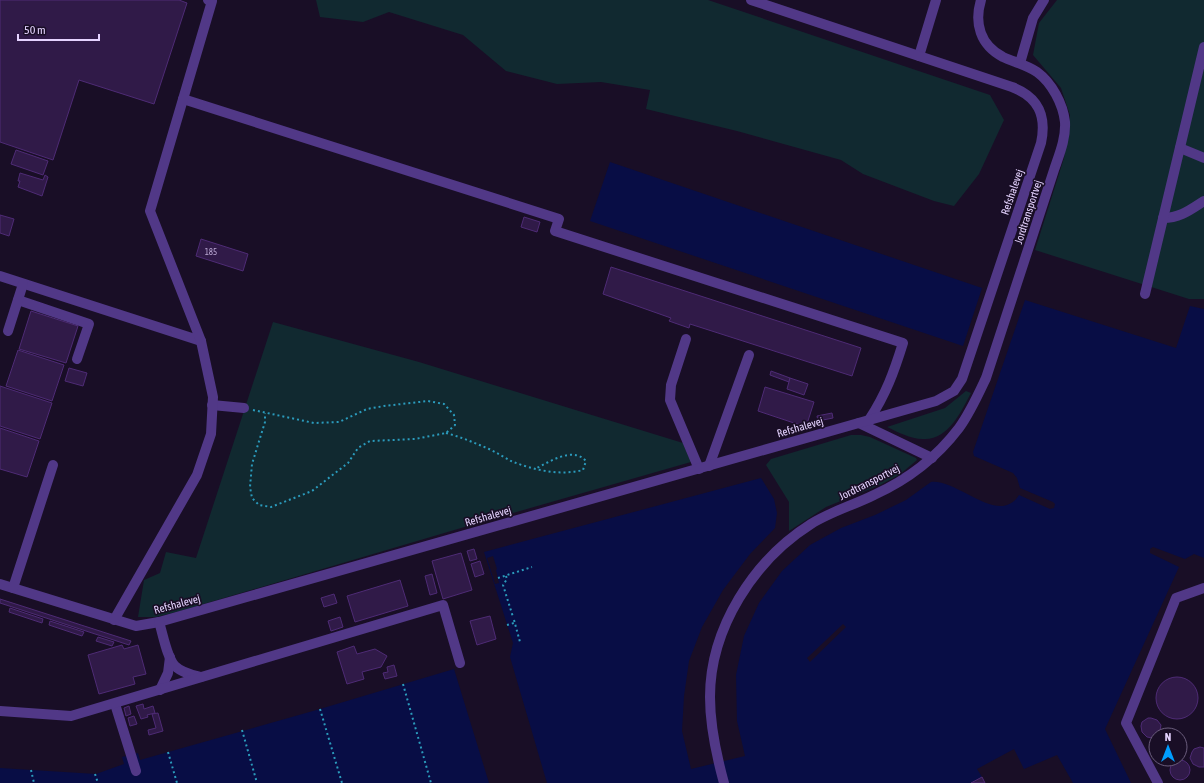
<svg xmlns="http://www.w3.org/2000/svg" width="1204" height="783" viewBox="0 0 1204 783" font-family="'Asap Condensed',sans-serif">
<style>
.green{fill:#112930}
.water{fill:#080d45}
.pier{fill:#190e26}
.building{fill:#301a48;stroke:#4e2b75}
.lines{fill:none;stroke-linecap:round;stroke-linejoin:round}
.path{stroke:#2b9bbc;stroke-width:2;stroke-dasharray:2 3;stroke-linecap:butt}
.minor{stroke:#513887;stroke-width:10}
.labels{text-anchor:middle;stroke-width:3.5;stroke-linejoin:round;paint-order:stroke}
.number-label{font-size:9px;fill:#b8a5d1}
.street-label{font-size:11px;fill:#e5d3ff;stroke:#190e26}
</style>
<rect width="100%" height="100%" fill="#190e26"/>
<g class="green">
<polygon points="316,0 708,0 990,95 1004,120 979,174 954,206 934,201 863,174 841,160 737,131 646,109 650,90 601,82 557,84 506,71 463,35 389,12 363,22 320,17"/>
<polygon points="1057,0 1204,0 1204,299 1189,299 1035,250 1064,158 1070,115 1061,88 1033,55 1039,23"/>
<polygon points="273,322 419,362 683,443 691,462 478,523 180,611 156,617 138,617 144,580 160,573 166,552 196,558"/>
<path d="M966,391L971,393C962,410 949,439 925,439C912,440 898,432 887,427L945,408Z"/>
<polygon points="851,435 861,435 870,437 916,458 917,460 899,475 880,485 826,507 789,531 789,502 766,465 771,459"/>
</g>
<g class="water">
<polygon points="610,162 982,288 963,346 590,221"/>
<path d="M1025,300L1176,348L1190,306L1204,309V558L1194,554L1185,559L1153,547L1150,549V553L1179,567L1105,729L1131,783H1073L1057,755L1024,769L1014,749L977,769L982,777L970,783H547L510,657L513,643L484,552L761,478L774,499L777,513L775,528L750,554L723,590L702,627L689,661L684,696L682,731L691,769L745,756L737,721L736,675L744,636L759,603L782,571L810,545L841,528L875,515L906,500L931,482C958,479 999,527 1019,495L1050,509L1054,508L1055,504L1053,502L1020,488L1017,478L1013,473L974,456L973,452Z"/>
<polygon points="454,669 489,783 0,783 0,768 96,774 124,764 122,757 138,753 140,760 320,709"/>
</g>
<g class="pier">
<polygon points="493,556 497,569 496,570 499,583 495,584 487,558"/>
<polygon points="843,624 846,627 810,662 807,658"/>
</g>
<g class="building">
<polygon points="0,0 179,0 187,3 154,104 79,80 53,160 0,142"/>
<polygon points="16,150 48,161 43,175 11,164"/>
<polygon points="20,173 43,180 45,175 48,177 42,196 18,187 20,181 18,181"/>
<polygon points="0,215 14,219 9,236 0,233"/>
<polygon points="524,217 540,222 537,232 521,227"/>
<polygon points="201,239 248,254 243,271 196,256"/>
<polygon points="611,267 861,348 852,376 690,324 689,328 669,321 671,318 603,294"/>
<polygon points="31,311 78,326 66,363 19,349"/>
<polygon points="18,350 64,365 52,401 6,386"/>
<polygon points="69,368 87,373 83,386 65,381"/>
<polygon points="771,371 790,378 789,382 770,375"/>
<polygon points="790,378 808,384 804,395 787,389"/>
<polygon points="0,386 52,403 40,439 0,426"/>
<polygon points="765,387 814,402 806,427 758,411"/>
<polygon points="832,413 833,418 818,421 817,416"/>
<polygon points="0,428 39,441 27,477 0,469"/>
<polygon points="474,549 477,559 470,561 467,551"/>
<polygon points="461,553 472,590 443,599 432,561"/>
<polygon points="480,561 484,574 475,577 471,564"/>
<polygon points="432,574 437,593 430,595 425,576"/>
<polygon points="400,580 408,606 355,622 347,596"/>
<polygon points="334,594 337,603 324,607 321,598"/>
<polygon points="0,599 131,641 129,645 0,603"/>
<polygon points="10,608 43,619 42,623 9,612"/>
<polygon points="490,616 496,639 477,645 470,621"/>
<polygon points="340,617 343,627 331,631 328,621"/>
<polygon points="50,621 84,632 82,636 49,625"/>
<polygon points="98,637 114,642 112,646 96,641"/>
<polygon points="122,645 124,649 138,645 146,674 133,677 135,684 99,694 88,655"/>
<polygon points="354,646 357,654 375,649 387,656 381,667 362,672 364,679 347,684 337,652"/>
<polygon points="394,665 397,676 385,679 383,673 388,672 387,667"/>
<circle cx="1177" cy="698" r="21"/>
<polygon points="143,704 144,709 153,706 155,713 147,715 148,717 141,719 136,706"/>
<polygon points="129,706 131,714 126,716 124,708"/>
<polygon points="158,713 163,731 149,735 148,730 156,728 152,714"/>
<polygon points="134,716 137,724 130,726 128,718"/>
<polygon points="1148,718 1151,718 1157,720 1161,725 1160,731 1158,735 1156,735 1156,737 1153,738 1147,737 1142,732 1141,726 1142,722"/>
<polygon points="1200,747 1204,748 1204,767 1199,767 1193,764 1190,758 1192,752 1194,749"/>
<circle cx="1180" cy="770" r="10"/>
<polygon points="982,777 985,783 971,783"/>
</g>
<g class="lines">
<g class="path">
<polyline points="253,410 314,423 339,422 367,409 384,406 428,401 444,404 454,415 455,425 446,433 415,439 370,441 358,448 348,463 312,491 271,507 259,505 252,498 250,487 252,464 265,422 265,413"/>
<path d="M446,433C461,437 475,443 489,449C497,453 504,457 511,461C533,470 560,476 583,470L586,461C573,446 549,462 535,469"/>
<polyline points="506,576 507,579 503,585 513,617"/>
<polyline points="498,578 532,567"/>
<polyline points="514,620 520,642"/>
<polyline points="507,625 514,623"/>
<polyline points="403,684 431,783"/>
<polyline points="320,709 342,783"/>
<polyline points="242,730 257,783"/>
<polyline points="168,752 177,783"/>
<polyline points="31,770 34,783"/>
<polyline points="95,774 98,783"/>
</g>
<g class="minor">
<polyline points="919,56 936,0"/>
<polyline points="1020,63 1033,18 1044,0"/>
<path d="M183,99L559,219L555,231L903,343C894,372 886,394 869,420"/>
<polyline points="1180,148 1204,158"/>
<path d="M1163,218C1180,218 1190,210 1204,201"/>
<polyline points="0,276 201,341"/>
<polyline points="1145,294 1204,47"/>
<polyline points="18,300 89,324 77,359"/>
<polyline points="8,331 23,284"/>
<polyline points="686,339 671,385 670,400 699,469"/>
<polyline points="212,405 244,408"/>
<polyline points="859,423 932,458"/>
<polyline points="709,466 749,355"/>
<path d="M0,584L136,626L159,622L936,401L954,391L962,379L1041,143C1047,115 1038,97 1012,87L751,0"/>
<polyline points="13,588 53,465"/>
<polyline points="114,620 197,475 211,434 213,397 201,341 150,211 212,1 208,0"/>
<path d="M159,622C163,634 167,658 175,666C182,673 193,675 201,677"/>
<polyline points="160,690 168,673 170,657"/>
<polyline points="115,704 136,771"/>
<polyline points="0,711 71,716 443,605 460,663"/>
<path d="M724,783C716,754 710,727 710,697C710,628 754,560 811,524C830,512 854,505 874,495C907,480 937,457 959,428C970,413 978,395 986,378L1054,170C1059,155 1066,139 1065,122C1063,104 1052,83 1037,72C1026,65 1014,62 1003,57C980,45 974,23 981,0"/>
<polyline points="1158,783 1126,723 1176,598 1204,588"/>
</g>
</g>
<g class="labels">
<g class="number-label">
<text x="211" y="255">185</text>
</g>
<g class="street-label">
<text transform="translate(1012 192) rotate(-71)" y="4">Refshalevej</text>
<text transform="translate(1028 212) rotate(-72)" y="4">Jordtransportvej</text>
<text transform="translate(800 427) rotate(-16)" y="4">Refshalevej</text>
<text transform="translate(869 482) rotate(-27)" y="4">Jordtransportvej</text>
<text transform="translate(488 516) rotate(-16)" y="4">Refshalevej</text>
<text transform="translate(177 604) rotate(-15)" y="4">Refshalevej</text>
</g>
</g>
<g transform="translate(1168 747)"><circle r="19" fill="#190e26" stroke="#6b5d7d"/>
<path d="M0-3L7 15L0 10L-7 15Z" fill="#009dfe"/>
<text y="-6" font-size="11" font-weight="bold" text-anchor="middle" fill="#e5d3ff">N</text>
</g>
<path d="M18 34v6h81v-6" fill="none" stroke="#e5d3ff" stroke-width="2"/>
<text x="24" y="34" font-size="12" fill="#e5d3ff" stroke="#190e26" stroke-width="3" paint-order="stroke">50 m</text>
</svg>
